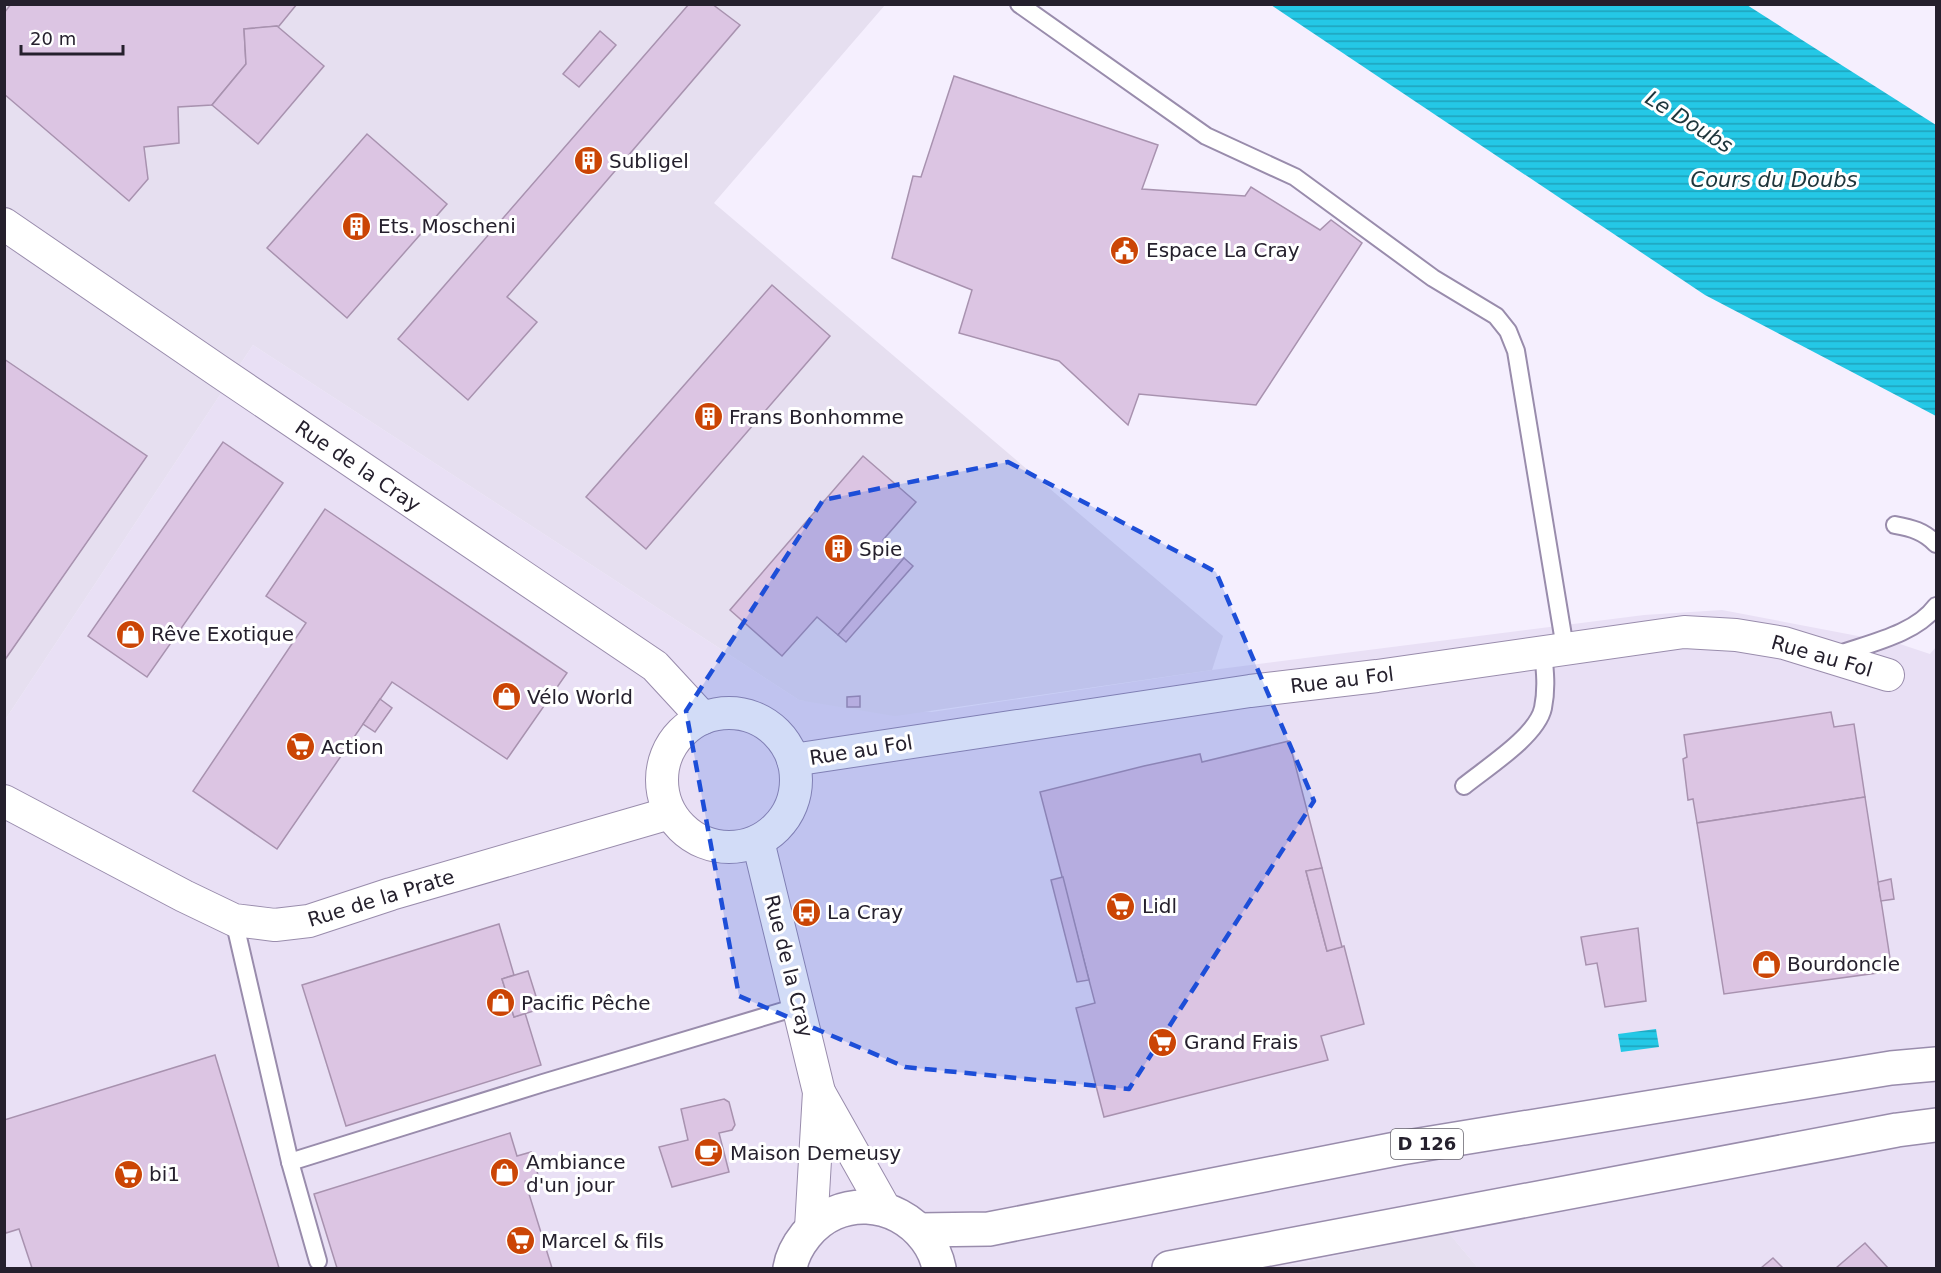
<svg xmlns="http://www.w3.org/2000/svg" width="1941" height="1273" viewBox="0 0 1941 1273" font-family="'DejaVu Sans',sans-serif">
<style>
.commercial{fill:#e9e0f5}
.built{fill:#e6dff0}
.water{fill:url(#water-rules)}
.building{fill:#dcc5e3;stroke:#a892af;stroke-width:1.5}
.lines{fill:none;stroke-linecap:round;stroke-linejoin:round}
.lane-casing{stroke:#998cac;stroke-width:20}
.street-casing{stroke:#998cac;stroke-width:34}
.primary-casing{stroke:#998cac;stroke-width:36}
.lane{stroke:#fff;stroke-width:16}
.street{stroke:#fff;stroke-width:32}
.primary{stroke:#fff;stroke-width:33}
.marked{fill:#1d4ed8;fill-opacity:0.2;stroke:#1d4ed8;stroke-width:4.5;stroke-dasharray:12 8;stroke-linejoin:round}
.labels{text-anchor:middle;stroke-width:6;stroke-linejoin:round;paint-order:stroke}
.shield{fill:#fff;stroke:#66636c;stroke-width:1.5}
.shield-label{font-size:18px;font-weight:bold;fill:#25202d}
.poi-label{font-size:20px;fill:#25202d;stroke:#fff;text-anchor:start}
.street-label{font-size:20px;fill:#25202d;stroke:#fff}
.water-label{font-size:21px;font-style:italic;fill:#1e363c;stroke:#fff}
</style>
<defs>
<pattern id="water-rules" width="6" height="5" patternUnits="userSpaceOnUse" patternTransform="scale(1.5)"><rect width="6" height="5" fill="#24c8e6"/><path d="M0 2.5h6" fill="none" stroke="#1fa2bb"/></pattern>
</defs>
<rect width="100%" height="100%" fill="#f5effe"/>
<polygon class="commercial" points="253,345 799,700 932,712 1212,670 1644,615 1722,610 1900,644 1930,654 1936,647 1936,1268 1478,1268 1448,1232 1279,1268 5,1268 5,720"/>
<g class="built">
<polygon points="5,5 885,5 714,203 1223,636 1212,670 895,716 799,700 253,345 5,720"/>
<polygon points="1448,1232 1478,1268 1279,1268"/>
</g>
<g class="water">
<polygon points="1271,5 1747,5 1936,125 1936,416 1705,295"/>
<polygon points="1656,1029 1659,1047 1621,1052 1618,1034"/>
</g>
<g class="building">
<polygon points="11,4 297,4 279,26 244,29 246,64 212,105 178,107 179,143 144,147 148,179 129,201 4,94 4,13"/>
<polygon points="689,4 712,4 740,25 507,297 537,322 468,400 398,339"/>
<polygon points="277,26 324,66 258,144 212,105 246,64 244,29"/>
<polygon points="600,31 616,45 579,87 563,74"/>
<polygon points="954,76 1158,145 1142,189 1245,196 1251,187 1320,230 1331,220 1362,243 1256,405 1139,394 1128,425 1059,361 959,333 972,290 892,258 913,176 921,177"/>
<polygon points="367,134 447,204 347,318 267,248"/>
<polygon points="772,285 830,336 646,549 586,497"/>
<polygon points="4,359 147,456 4,661"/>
<polygon points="223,442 283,483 147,677 88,636"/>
<polygon points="863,456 916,502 883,540 904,558 838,635 817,617 782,656 730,610"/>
<polygon points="325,509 567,673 507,759 392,682 277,849 193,791 306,623 266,596"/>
<polygon points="904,558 913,566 846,642 838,635"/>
<polygon points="860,696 860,707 847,707 847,697"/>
<polygon points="380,699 392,708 375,732 363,724"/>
<polygon points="1831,712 1834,727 1854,724 1865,797 1697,823 1693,799 1688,800 1683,759 1687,757 1684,735"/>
<polygon points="1289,741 1322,868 1306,871 1327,951 1344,946 1364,1024 1321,1036 1328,1060 1104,1117 1076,1008 1095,1003 1040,792 1144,766 1200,754 1202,762"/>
<polygon points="1865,797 1892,971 1724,994 1697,823"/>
<polygon points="1322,868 1342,947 1327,951 1306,871"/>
<polygon points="1063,877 1089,980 1077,982 1051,880"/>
<polygon points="1891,879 1894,899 1881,901 1878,882"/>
<polygon points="499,924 514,975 502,979 514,1017 525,1013 541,1065 346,1126 302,985"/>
<polygon points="1638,928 1646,1001 1605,1007 1597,963 1586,965 1581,937"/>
<polygon points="528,971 540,1009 514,1017 502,979"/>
<polygon points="215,1055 279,1268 32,1268 19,1229 6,1233 4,1228 4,1120"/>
<polygon points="724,1099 729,1102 735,1125 732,1130 719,1133 729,1172 672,1187 659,1147 688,1140 681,1109"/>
<polygon points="510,1133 517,1156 531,1152 539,1178 525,1181 552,1268 337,1268 314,1194"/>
<polygon points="1865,1243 1888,1268 1836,1268"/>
<polygon points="1773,1258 1783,1268 1761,1268"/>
</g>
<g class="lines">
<defs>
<g id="lane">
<polyline points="1019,4 1206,136 1295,177 1433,278 1496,316 1508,331 1516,351 1565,648"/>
<path d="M1895,525C1911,528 1924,531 1936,544"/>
<path d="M1834,656C1866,644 1915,635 1936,606"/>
<path d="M1464,786C1486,768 1537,736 1543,708C1547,689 1545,670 1543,652"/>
<polyline points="234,920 290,1162 318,1261"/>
<polyline points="290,1162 543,1083 800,1006"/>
</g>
<g id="street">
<polyline points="4,224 220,372 655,666 703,718"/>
<circle cx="729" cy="780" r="67"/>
<polyline points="793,760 1250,691 1377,676 1684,632 1736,635 1784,643 1888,675"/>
<polyline points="4,801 184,896 234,920 275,925 309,921 391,894 670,813"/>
<polyline points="758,841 819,1092 811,1228"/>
<polyline points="819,1092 885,1209"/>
</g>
<g id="primary">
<polyline points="919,1230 989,1229 1401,1148 1891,1068 1936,1064"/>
<path d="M790,1268C792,1256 798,1245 806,1235C838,1195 896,1199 926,1239C932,1247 937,1258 939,1268"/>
<polyline points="1169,1268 1897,1130 1936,1125"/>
</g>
</defs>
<use href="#lane" class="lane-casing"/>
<use href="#street" class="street-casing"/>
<use href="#primary" class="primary-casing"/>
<use href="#lane" class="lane"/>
<use href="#street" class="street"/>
<use href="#primary" class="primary"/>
</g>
<path class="marked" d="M1008,462L1216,572L1314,801L1129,1089L905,1067L739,996L686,711L823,500Z"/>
<defs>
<symbol id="building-disc" viewBox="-11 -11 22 22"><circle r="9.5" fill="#cb4505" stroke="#fff"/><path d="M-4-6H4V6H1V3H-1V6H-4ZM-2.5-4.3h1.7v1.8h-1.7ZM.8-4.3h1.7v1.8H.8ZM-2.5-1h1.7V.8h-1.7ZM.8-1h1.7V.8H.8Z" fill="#fff"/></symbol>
<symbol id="civic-disc" viewBox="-11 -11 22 22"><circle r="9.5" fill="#cb4505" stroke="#fff"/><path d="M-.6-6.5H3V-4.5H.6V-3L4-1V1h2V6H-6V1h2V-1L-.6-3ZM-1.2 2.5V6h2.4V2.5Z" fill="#fff"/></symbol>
<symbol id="shop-disc" viewBox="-11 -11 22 22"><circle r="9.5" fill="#cb4505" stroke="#fff"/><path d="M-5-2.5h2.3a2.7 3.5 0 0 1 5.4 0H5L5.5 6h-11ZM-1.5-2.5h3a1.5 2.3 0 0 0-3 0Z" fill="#fff"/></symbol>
<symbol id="supermarket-disc" viewBox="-11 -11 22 22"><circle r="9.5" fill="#cb4505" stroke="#fff"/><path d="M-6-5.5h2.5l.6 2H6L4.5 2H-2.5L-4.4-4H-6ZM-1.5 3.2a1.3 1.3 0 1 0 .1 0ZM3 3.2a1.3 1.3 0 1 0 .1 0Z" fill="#fff"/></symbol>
<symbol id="bus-disc" viewBox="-11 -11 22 22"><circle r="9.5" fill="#cb4505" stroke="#fff"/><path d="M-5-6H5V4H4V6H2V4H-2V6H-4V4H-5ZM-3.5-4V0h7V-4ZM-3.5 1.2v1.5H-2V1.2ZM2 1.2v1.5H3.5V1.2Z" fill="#fff"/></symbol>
<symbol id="cafe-disc" viewBox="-11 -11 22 22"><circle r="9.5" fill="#cb4505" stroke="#fff"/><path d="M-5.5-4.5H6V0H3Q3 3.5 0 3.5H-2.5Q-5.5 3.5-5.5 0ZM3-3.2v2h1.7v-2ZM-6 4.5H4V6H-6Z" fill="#fff"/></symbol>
</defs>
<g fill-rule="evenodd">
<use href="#building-disc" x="572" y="144" width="33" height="33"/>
<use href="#building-disc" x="340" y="210" width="33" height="33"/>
<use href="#civic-disc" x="1108" y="234" width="33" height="33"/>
<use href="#building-disc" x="692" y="400" width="33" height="33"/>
<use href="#building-disc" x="822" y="532" width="33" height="33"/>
<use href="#shop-disc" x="114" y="618" width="33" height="33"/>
<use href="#shop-disc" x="490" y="680" width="33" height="33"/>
<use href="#supermarket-disc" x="284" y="730" width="33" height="33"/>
<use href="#supermarket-disc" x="1104" y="890" width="33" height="33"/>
<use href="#bus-disc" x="790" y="896" width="33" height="33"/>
<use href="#shop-disc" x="1750" y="948" width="33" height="33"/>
<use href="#shop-disc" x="484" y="986" width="33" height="33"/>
<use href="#supermarket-disc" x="1146" y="1026" width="33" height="33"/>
<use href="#cafe-disc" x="692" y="1136" width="33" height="33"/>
<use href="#shop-disc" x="488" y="1156" width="33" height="33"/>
<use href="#supermarket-disc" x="112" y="1158" width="33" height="33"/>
<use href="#supermarket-disc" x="504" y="1224" width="33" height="33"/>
</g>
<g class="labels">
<rect class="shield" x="1391" y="1129" width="72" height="30" rx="4.5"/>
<g class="shield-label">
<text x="1427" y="1150">D 126</text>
</g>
<g class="poi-label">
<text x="609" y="168">Subligel</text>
<text x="378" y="233">Ets. Moscheni</text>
<text x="1146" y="257">Espace La Cray</text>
<text x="729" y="424">Frans Bonhomme</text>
<text x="859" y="556">Spie</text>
<text x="151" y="641">Rêve Exotique</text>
<text x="527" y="704">Vélo World</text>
<text x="321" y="754">Action</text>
<text x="1142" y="913">Lidl</text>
<text x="827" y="919">La Cray</text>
<text x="1787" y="971">Bourdoncle</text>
<text x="521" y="1010">Pacific Pêche</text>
<text x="1184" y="1049">Grand Frais</text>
<text x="730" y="1160">Maison Demeusy</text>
<text x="526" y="1169">Ambiance<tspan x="526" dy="23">d'un jour</tspan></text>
<text x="149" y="1181">bi1</text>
<text x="541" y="1248">Marcel &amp; fils</text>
</g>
<g class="street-label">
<text transform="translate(358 466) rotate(34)" y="7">Rue de la Cray</text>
<text transform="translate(1822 656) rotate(16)" y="7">Rue au Fol</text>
<text transform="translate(1342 680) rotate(-7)" y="7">Rue au Fol</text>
<text transform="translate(861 750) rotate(-9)" y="7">Rue au Fol</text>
<text transform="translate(381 898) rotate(-17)" y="7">Rue de la Prate</text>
<text transform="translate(789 966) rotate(76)" y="7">Rue de la Cray</text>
</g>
<g class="water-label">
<text transform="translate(1689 122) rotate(32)" y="7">Le Doubs</text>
<text x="1774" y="187">Cours du Doubs</text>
</g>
</g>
<rect width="1941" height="1273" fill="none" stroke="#25202d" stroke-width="12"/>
<path d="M21 45v9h102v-9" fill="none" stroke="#25202d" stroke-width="3"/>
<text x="30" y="45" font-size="18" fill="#25202d" stroke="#ffffff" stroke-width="4.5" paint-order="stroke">20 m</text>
</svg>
